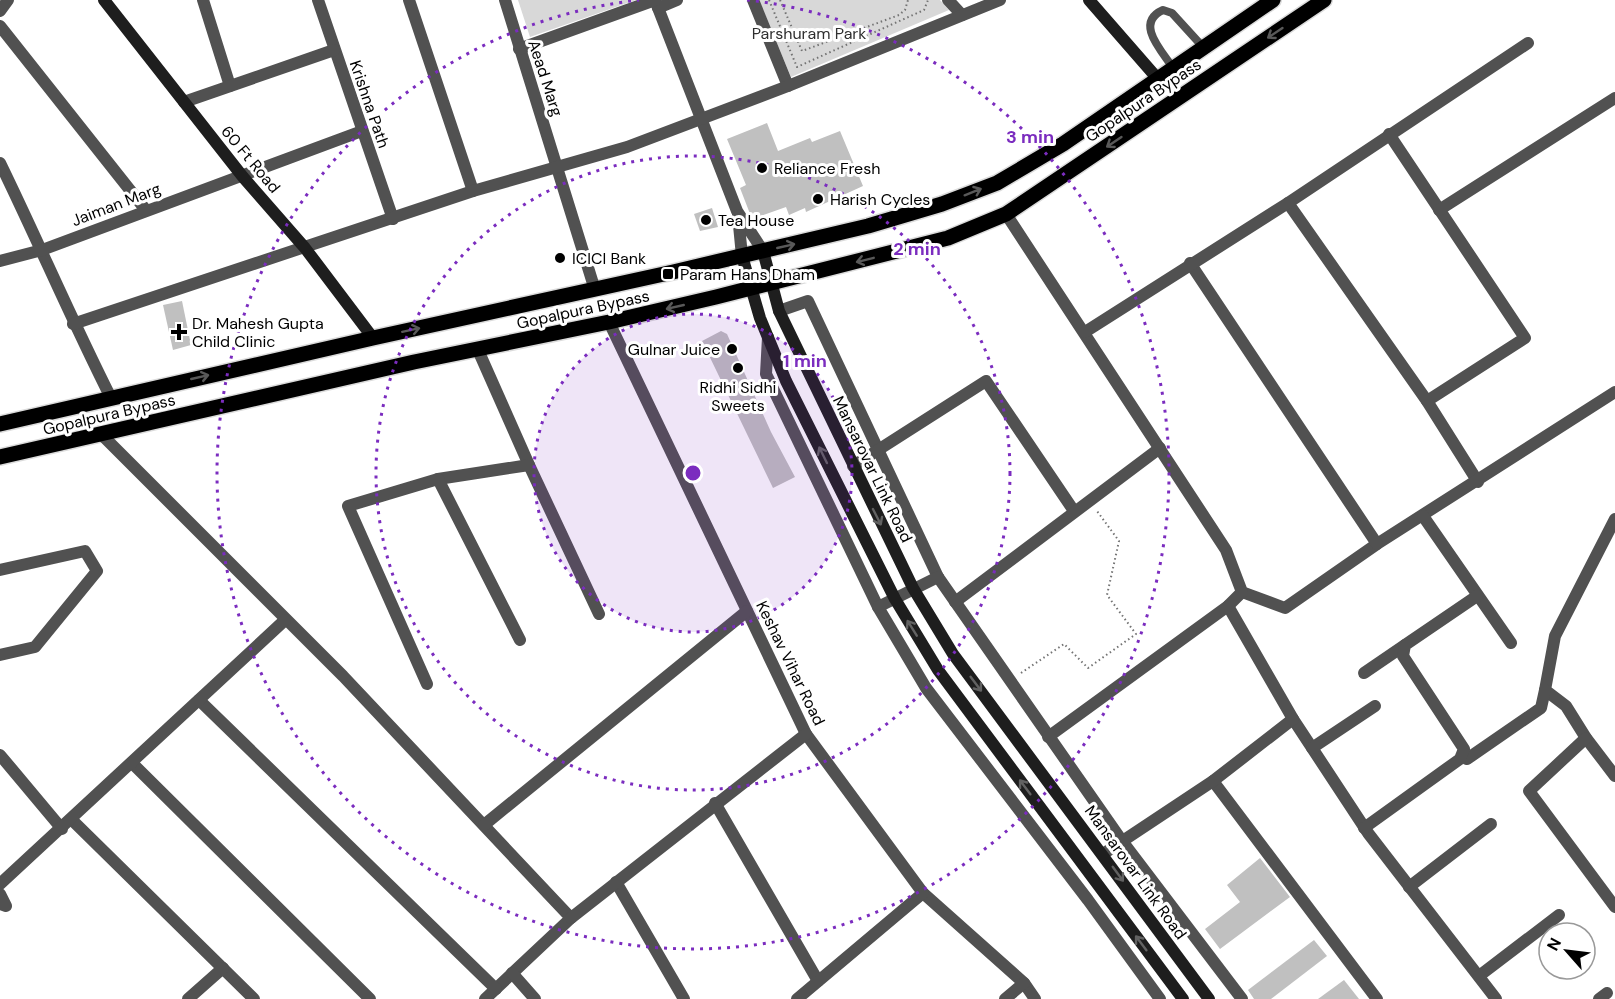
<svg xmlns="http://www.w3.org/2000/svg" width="1615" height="999" viewBox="0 0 1615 999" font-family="'DM Sans',sans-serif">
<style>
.green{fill:#d8d8d8}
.building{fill:#c0c0c0}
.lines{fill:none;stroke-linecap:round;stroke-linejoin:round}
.primary-casing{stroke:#dbdbdb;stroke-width:18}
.path{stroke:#737373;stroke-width:2;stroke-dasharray:1.5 3;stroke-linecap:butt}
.lane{stroke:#515151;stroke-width:8}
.street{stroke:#515151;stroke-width:12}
.secondary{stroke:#1e1e1e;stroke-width:12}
.primary{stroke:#000;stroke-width:15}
.oneway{stroke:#595959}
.oneway2{stroke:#626262}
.ring{fill:none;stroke:#7b2cbf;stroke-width:3;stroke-dasharray:3 6}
.poi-dot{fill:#000;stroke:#fff;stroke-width:2}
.labels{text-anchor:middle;stroke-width:6;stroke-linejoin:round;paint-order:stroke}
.park-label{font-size:16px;fill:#2f2f2f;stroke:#fff}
.street-label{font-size:16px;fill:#000;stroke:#fff}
.poi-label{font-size:16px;fill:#000;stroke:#fff;text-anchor:start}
.centre{fill:#7b2cbf;stroke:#fff;stroke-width:3}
.ring-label{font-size:18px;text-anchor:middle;font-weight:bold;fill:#7b2cbf;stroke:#fff;stroke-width:6;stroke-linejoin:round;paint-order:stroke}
</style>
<rect width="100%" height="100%" fill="#fff"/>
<g class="green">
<polygon points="518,0 636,0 530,37"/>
<polygon points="759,0 940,0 949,10 791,77"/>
</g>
<g class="building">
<polygon points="767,123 778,151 810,138 812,142 840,131 863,186 806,212 805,208 789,215 786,207 752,219 740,188 746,185 727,139"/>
<polygon points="712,208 718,227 700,231 694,214"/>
<polygon points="182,301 191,345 173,350 163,305"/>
<polygon points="721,331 727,334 771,432 795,477 773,488 702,341"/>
<polygon points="1260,858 1290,897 1220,949 1205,929 1240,902 1227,885"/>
<polygon points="1314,940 1327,956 1271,999 1254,999 1248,990"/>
<polygon points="1344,980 1359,999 1318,999"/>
</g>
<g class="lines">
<defs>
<g id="primary">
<polyline points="0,424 373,338 673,272 868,226 942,204 997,183 1063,144 1273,0"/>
<polyline points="0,457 414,362 609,322 716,297 948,238 1006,214 1324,0"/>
</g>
</defs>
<use href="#primary" class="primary-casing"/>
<g class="path">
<polyline points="769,0 797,67 924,10 928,0"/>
<polyline points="780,0 802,51 899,15 905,10 908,0"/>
<polyline points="1021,673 1064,644 1088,668 1136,634 1107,595 1119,541 1097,511"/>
</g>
<path class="lane" d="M1173,68C1162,51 1134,23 1163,10L1172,13L1203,47"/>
<g class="street">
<polyline points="203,0 230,86"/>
<polyline points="318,0 393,219"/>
<polyline points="409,0 473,191"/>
<polyline points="505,0 595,290"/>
<polyline points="655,0 737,211 763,251"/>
<polyline points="753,0 788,86"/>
<polyline points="948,0 962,15"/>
<polyline points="658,8 677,0"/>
<polyline points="0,11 8,0"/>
<polyline points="0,26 145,209"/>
<polyline points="519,49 655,0"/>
<polyline points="184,102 334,50"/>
<polyline points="1389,134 1525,338 1427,401"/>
<path d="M0,163C38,241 72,321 111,398"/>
<polyline points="1288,203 1427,401 1478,482"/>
<polyline points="1439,210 1615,98"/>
<polyline points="1006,214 1226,550 1242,592 1285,608 1377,544 1615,392"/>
<polyline points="738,215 742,256"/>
<polyline points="0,261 42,250 362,131"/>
<polyline points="1190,263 1377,544"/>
<polyline points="779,311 808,301 938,577 1122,841 1242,999"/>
<polyline points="609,322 806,734 923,893 1024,983 1035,999"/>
<polyline points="73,324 473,191 627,147 788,86 1000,0"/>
<polyline points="1085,332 1288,203 1528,43"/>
<polyline points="768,337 766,374 878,607 926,688 1088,900 1160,999"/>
<polyline points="478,350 529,465"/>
<polyline points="101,434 343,676 571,918 485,999"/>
<polyline points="853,466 986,381 1074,511"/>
<polyline points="438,479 529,465 599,614"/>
<polyline points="1423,516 1511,643"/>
<polyline points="1615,519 1555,636 1545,690 1566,706 1586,738 1615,776"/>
<polyline points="0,570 85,551 97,571 35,647 0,655"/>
<polyline points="955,602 1160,448"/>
<polyline points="1228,606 1293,719 1368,833 1496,999"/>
<polyline points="878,607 938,577"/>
<polyline points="1364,673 1405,645"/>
<polyline points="427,684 348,506 438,479 520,640"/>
<polyline points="199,700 496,989"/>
<polyline points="1048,737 1228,606 1242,592"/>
<polyline points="1586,738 1529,791 1615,907"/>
<polyline points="1312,748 1375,706"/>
<polyline points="0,755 62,829"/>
<polyline points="1467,759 1541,708 1545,690"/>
<polyline points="132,763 370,999"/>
<polyline points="1213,781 1377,999"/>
<polyline points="715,803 818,981"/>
<polyline points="72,820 254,999"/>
<polyline points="484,825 747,611"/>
<polyline points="1364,828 1460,759 1464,749 1403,656 1405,645 1477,596"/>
<polyline points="1103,854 1213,781 1293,719"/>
<polyline points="616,882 684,999"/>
<polyline points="0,884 285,620"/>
<polyline points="1409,887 1491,824"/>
<polyline points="0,894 6,906 0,904"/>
<polyline points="571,918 806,734"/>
<polyline points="512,973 535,999"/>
<polyline points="1479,976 1559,915"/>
<polyline points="188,999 223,968"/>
<polyline points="797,999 923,893"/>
<polyline points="1005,999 1024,983"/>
<polyline points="1599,999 1607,993"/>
</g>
<g class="secondary">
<polyline points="104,0 243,177 305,248 373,338"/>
<polyline points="1089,0 1157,78"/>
<polyline points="763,251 779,311 913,588 953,654 1209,999"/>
<polyline points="742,256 760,318 786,381 895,599 938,670 1183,999"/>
</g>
<use href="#primary" class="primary"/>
</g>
<defs><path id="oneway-shaft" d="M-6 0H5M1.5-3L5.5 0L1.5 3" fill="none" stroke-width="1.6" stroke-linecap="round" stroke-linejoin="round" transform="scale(1.5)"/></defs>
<g class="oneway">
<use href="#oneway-shaft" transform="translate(1275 33) rotate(146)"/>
<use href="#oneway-shaft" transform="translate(1114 142) rotate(146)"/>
<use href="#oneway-shaft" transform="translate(973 192) rotate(-22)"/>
<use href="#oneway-shaft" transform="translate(786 246) rotate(-13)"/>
<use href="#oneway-shaft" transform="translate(865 260) rotate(166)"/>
<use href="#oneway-shaft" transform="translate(675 307) rotate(167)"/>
<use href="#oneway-shaft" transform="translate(411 330) rotate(-12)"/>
<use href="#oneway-shaft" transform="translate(200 377) rotate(-13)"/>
</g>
<g class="oneway2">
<use href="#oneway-shaft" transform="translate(823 455) rotate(-116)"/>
<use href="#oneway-shaft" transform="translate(877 517) rotate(63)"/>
<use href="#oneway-shaft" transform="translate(912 628) rotate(-122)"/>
<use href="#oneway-shaft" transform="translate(976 684) rotate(53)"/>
<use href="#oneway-shaft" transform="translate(1025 787) rotate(-127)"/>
<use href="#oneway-shaft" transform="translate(1118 874) rotate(54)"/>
<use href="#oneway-shaft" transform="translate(1141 943) rotate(-127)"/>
</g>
<circle cx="693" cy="473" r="159" fill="#7b2cbf" fill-opacity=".12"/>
<g class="ring">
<circle cx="693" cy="473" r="159"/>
<circle cx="693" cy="473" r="317"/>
<path d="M747 0A476 476 0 1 1 639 0"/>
</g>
<g class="poi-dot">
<circle cx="762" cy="168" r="6"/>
<circle cx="818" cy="199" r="6"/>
<circle cx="706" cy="220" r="6"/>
<circle cx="560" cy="258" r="6"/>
<rect x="662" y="268" width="12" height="12" rx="3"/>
<path d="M176 323h6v6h6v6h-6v6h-6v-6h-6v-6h6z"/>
<circle cx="732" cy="349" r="6"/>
<circle cx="738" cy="368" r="6"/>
</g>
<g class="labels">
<g class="park-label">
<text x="809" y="39">Parshuram Park</text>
</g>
<g class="street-label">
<text transform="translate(546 78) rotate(72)" y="6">Aead Marg</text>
<text transform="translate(1143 100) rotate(-34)" y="6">Gopalpura Bypass</text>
<text transform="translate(370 104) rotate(71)" y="6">Krishna Path</text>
<text transform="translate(251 159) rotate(50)" y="6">60 Ft Road</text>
<text transform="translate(116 204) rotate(-21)" y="6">Jaiman Marg</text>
<text transform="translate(583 309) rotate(-12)" y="6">Gopalpura Bypass</text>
<text transform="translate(109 414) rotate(-13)" y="6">Gopalpura Bypass</text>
<text transform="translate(873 469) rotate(64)" y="6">Mansarovar Link Road</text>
<text transform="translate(791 663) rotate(64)" y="6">Keshav Vihar Road</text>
<text transform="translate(1136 872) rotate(54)" y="6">Mansarovar Link Road</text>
</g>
<g class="poi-label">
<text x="774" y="174">Reliance Fresh</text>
<text x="830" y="205">Harish Cycles</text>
<text x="718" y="226">Tea House</text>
<text x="572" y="264">ICICI Bank</text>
<text x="680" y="280">Param Hans Dham</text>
<text x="192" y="329">Dr. Mahesh Gupta<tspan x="192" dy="18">Child Clinic</tspan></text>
<text x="720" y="355" text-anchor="end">Gulnar Juice</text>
<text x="738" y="393" text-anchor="middle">Ridhi Sidhi<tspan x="738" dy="18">Sweets</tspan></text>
</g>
</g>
<circle cx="693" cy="473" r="9" class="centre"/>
<g class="ring-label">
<text x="1030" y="143">3 min</text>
<text x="917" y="255">2 min</text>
<text x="805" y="367">1 min</text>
</g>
<g transform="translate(1567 951) rotate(298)"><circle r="28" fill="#ffffff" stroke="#999999" stroke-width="1.5"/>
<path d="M0-4.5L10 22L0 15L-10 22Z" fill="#000000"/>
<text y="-9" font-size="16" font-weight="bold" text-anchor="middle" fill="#000000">N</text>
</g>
</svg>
